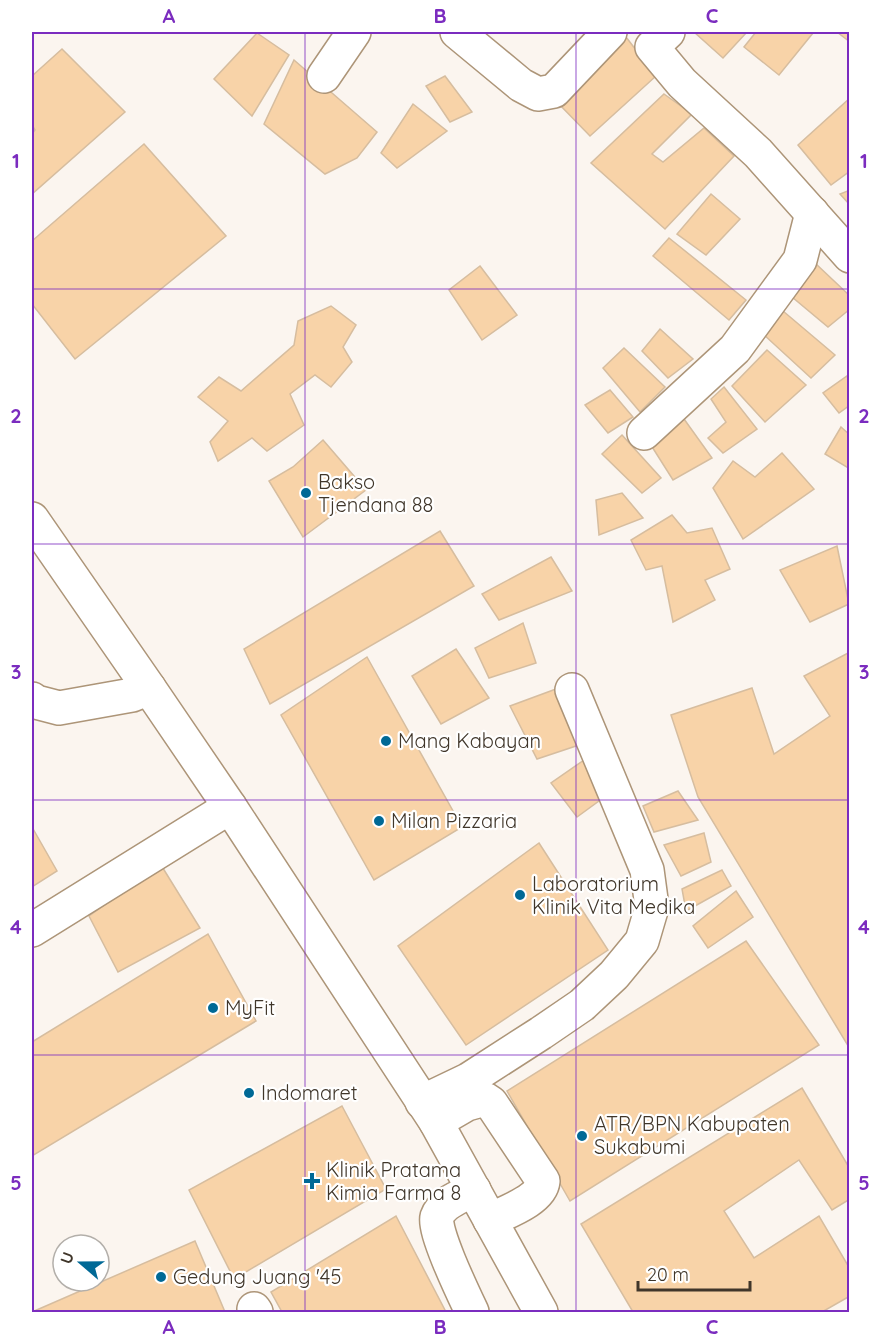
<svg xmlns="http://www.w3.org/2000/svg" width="881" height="1344" viewBox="0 0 881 1344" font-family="Quicksand,sans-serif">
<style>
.building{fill:#f8d3a8;stroke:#d6bd9f;stroke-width:1.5}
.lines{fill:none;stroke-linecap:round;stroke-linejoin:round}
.minor-casing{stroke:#ad9578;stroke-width:36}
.major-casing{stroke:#ad9578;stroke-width:36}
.minor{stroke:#fff;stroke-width:33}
.major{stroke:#fff;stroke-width:33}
.grid{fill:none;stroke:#7b2cbf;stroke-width:1.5;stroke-opacity:0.55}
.poi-dot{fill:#006996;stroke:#fff;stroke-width:2}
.labels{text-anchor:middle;stroke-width:4.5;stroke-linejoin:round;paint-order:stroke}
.poi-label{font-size:20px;fill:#40362a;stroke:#fff;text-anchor:start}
.neatline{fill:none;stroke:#7b2cbf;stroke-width:2}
.grid-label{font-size:20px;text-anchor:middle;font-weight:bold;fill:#7b2cbf}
</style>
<rect width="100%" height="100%" fill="#fbf5ef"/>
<g class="building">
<polygon points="694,32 747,32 723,58"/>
<polygon points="756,32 810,32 813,33 779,75 744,47"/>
<polygon points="837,32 850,32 850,42"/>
<polygon points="257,33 289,55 252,116 214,79"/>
<polygon points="626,37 656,76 590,136 557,102"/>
<polygon points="62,49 125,112 32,194 32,134 35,130 32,125 32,76"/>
<polygon points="294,60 377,132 357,158 325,174 264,124"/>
<polygon points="445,76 472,112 450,122 426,86"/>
<polygon points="664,94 692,114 652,154 663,162 704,128 734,156 665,229 591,163"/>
<polygon points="850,98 850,171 831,185 798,145"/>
<polygon points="413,104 447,131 397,168 381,153"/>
<polygon points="144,144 226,236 75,359 32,304 32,241"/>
<polygon points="850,190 850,205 840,194"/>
<polygon points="711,194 740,219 706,255 677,234"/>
<polygon points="669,238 746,300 729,320 653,256"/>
<polygon points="815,263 850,296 850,309 828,327 786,292"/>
<polygon points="480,266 517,315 482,340 449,290"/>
<polygon points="331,306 356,325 343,347 352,362 331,387 315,375 290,394 304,425 267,451 252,438 218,461 210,442 228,421 198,397 219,377 241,391 294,345 298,321"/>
<polygon points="783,311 835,355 811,378 763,334"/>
<polygon points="660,329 693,359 668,378 642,351"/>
<polygon points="624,348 665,387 640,412 603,368"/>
<polygon points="767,350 806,385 765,422 732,386"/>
<polygon points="847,376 850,384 850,405 839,413 823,393"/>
<polygon points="724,387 757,429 723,453 708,438 726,422 711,399"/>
<polygon points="610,390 633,417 608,433 585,405"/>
<polygon points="679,412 712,458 673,480 649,442"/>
<polygon points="841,427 850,435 850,469 825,454"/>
<polygon points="622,435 661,478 642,493 602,454"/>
<polygon points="323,440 366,490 303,537 269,481 293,467"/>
<polygon points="782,453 814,489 743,539 713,488 733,461 755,477"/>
<polygon points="622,493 643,518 599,535 596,500"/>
<polygon points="672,515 687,533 712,528 730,569 705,580 715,600 673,622 662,566 646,570 631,540"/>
<polygon points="440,531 474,586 270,704 244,649"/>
<polygon points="837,546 849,604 810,622 780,570"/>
<polygon points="551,557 572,591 499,620 482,594"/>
<polygon points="523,623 536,663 489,678 475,648"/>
<polygon points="456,649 489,698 441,724 412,676"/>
<polygon points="850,652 850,1049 698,797 671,715 752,688 774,754 830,716 804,676"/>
<polygon points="367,657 462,827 374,880 281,715"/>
<polygon points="556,689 582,744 537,759 510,706"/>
<polygon points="584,760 603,798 577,817 551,783"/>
<polygon points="678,791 698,820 654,832 643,806"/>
<polygon points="32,827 57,871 32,887"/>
<polygon points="704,833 711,862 681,876 664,845"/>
<polygon points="539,843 608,950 466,1045 398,946"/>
<polygon points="161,865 200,928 118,972 89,916"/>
<polygon points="722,870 731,886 686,911 682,889"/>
<polygon points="736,891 753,917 708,948 693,926"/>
<polygon points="208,934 256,1021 32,1156 32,1042"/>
<polygon points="746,941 819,1045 570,1201 507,1091"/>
<polygon points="802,1088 850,1169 850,1199 832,1210 799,1160 724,1211 754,1258 819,1216 850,1269 850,1296 822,1312 633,1312 581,1224"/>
<polygon points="342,1106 386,1189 234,1279 189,1190"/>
<polygon points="396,1216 446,1312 282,1312 271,1292"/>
<polygon points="195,1241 225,1312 32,1312"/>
</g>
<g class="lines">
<defs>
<g id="minor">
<polyline points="457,32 521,85 538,94 554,91 610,32"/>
<polyline points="668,32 652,47 682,83 758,153 850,256"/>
<polyline points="324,76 354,32"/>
<polyline points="644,433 735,349 800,260 812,213"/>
<polyline points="32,699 36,702 59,708 132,695 149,688"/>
<polyline points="32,930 230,807"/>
<polyline points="422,1102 468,1080 541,1033 582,1005 614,975 642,941 652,907 647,870 572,690"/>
<path d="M436,1122L467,1104L485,1099L491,1103L543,1181C541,1200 506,1212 490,1220"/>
<polyline points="254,1309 256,1312"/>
<path d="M472,1312C464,1295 433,1231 437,1217C442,1202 462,1196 474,1190"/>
</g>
<polyline id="major" points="32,519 149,688 230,807 436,1122 541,1312"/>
</defs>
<use href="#minor" class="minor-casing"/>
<use href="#major" class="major-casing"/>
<use href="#minor" class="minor"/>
<use href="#major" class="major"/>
</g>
<path class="grid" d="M305,32V1312M576,32V1312M32,289H850M32,544H850M32,800H850M32,1055H850"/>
<g class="poi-dot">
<circle cx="306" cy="493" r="6"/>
<circle cx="386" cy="741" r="6"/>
<circle cx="379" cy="821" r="6"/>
<circle cx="520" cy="895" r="6"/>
<circle cx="213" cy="1008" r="6"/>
<circle cx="249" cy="1093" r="6"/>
<circle cx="582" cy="1136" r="6"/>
<path d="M309 1172h6v6h6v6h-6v6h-6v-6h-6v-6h6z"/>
<circle cx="161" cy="1277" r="6"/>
</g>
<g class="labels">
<g class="poi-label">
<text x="318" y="489">Bakso<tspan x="318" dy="23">Tjendana 88</tspan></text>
<text x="398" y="748">Mang Kabayan</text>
<text x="391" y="828">Milan Pizzaria</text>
<text x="532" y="891">Laboratorium<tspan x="532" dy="23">Klinik Vita Medika</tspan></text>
<text x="225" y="1015">MyFit</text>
<text x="261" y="1100">Indomaret</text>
<text x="594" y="1131">ATR/BPN Kabupaten<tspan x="594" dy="23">Sukabumi</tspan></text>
<text x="326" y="1177">Klinik Pratama<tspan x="326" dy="23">Kimia Farma 8</tspan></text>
<text x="173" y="1284">Gedung Juang '45</text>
</g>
</g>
<rect width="881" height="1344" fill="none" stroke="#ffffff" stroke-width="66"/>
<g transform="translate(81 1263) rotate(290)"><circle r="28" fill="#ffffff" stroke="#b3afaa" stroke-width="1.5"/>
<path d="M0-4.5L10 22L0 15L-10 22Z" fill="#006996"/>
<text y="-9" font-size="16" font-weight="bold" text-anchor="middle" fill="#40362a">U</text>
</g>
<path d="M638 1281v9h112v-9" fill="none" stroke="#40362a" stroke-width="3"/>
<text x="647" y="1281" font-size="18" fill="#40362a" stroke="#ffffff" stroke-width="4.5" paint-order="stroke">20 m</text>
<rect x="33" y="33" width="815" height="1278" class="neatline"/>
<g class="grid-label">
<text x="169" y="23">A</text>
<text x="440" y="23">B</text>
<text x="712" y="23">C</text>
<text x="16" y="168">1</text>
<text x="864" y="168">1</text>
<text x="16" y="423">2</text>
<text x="864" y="423">2</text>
<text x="16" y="679">3</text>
<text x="864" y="679">3</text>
<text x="16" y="934">4</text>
<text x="864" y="934">4</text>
<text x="16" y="1190">5</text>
<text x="864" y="1190">5</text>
<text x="169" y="1334">A</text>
<text x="440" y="1334">B</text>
<text x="712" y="1334">C</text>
</g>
</svg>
